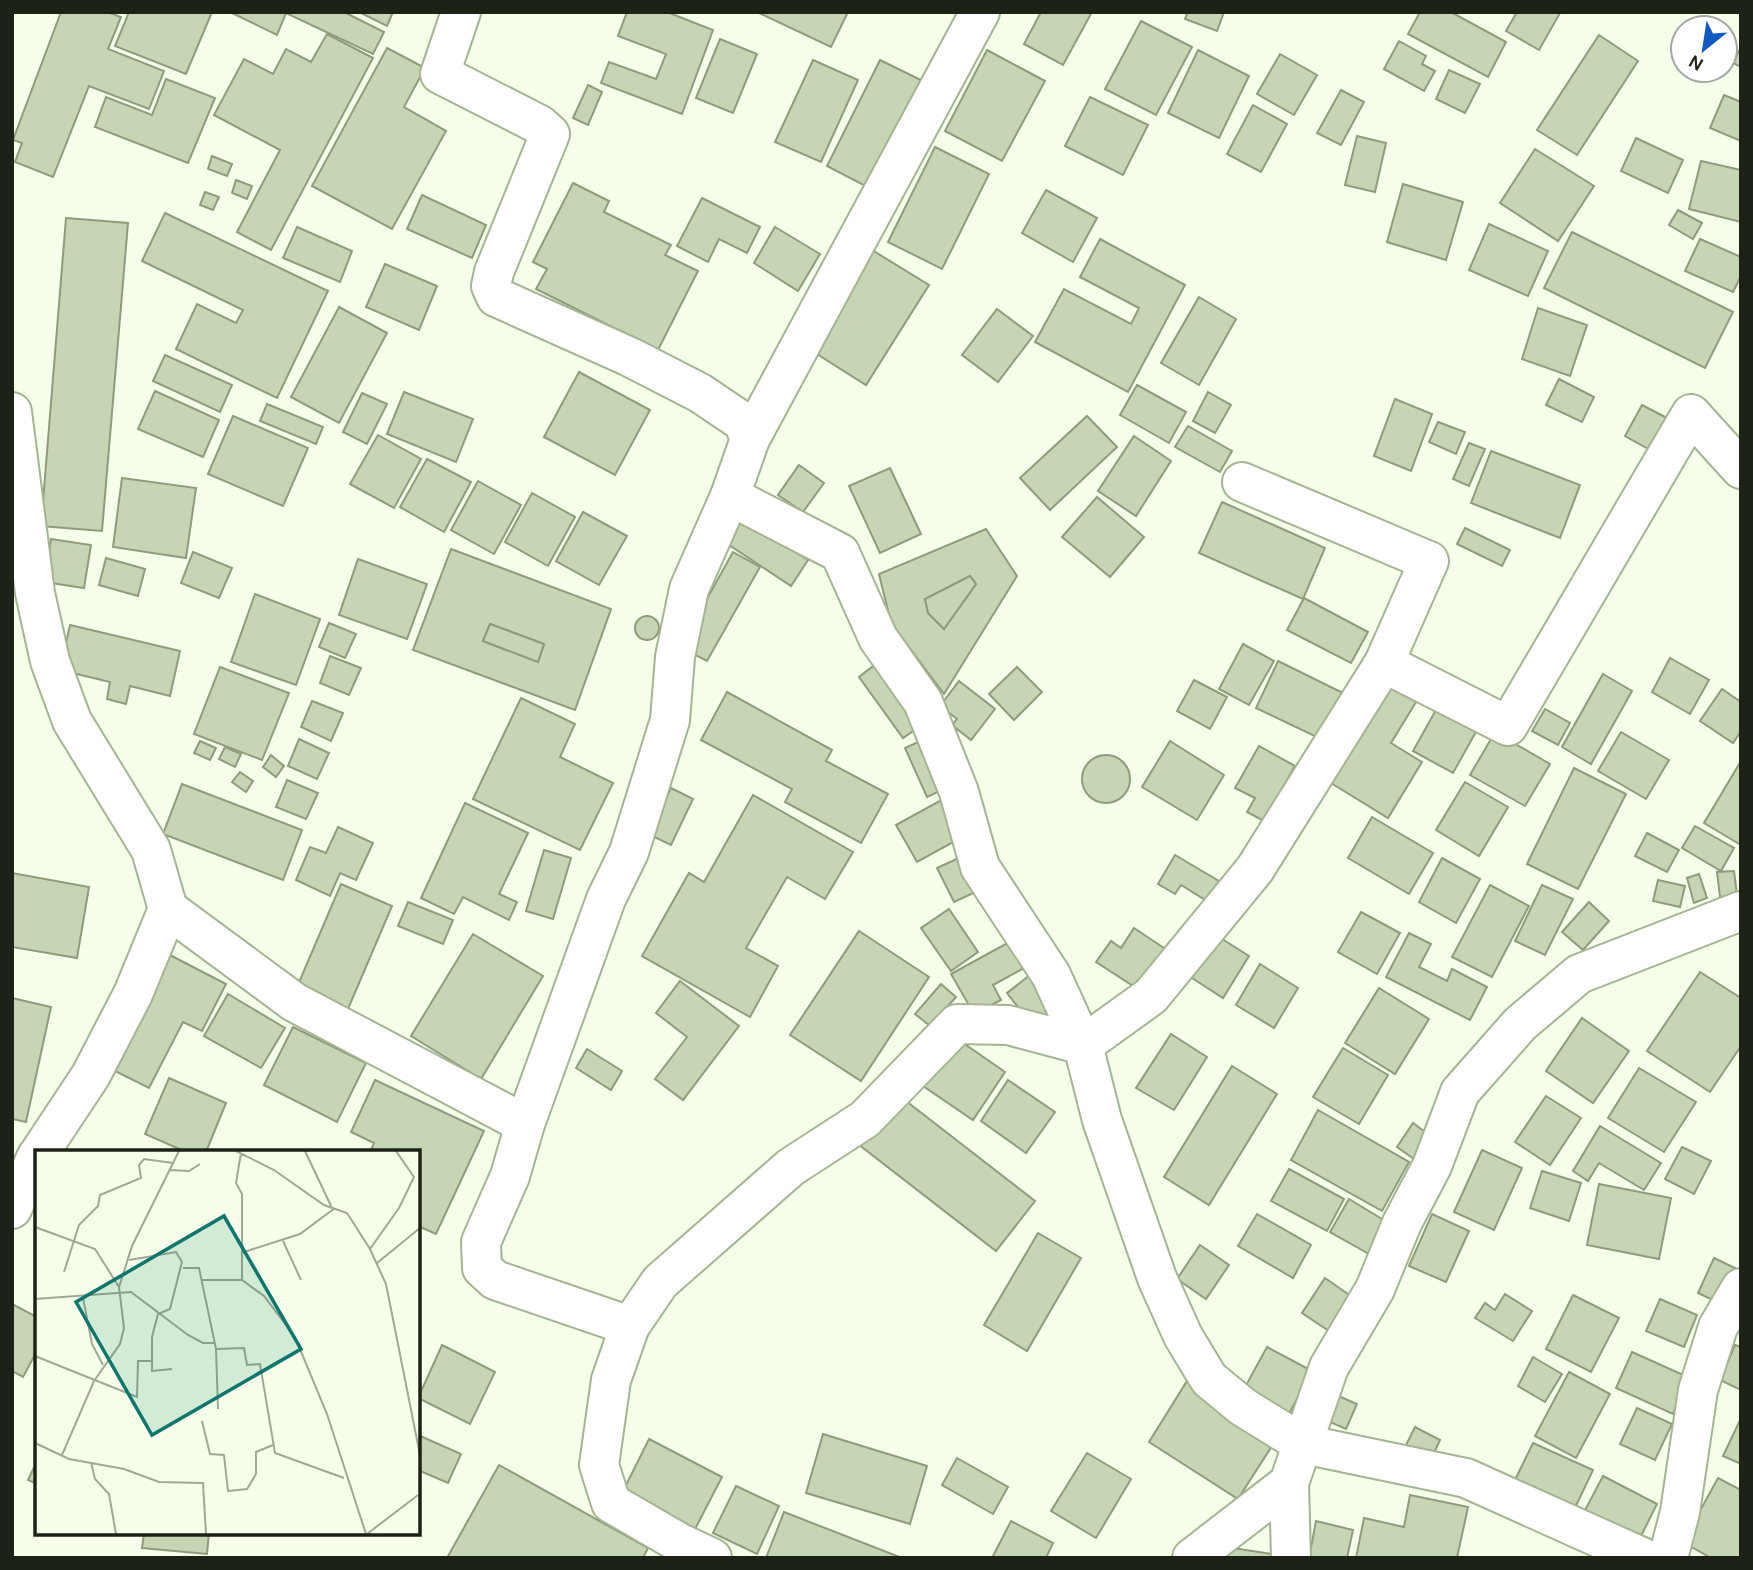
<svg xmlns="http://www.w3.org/2000/svg" width="1753" height="1570" viewBox="0 0 1753 1570" font-family="Karla,sans-serif">
<style>
.building{fill:#c6d6b4;stroke:#8e9c7c;stroke-width:2;fill-rule:evenodd}
.lines{fill:none;stroke-linecap:round;stroke-linejoin:round}
.minor-casing{stroke:#a5b493;stroke-width:42}
.minor{stroke:#fff;stroke-width:38}
.inset-road{fill:none;stroke:#9fa795;stroke-width:2}
.view{fill:#0f766e;fill-opacity:0.15;stroke:#0f766e;stroke-width:3.5}
.inset-edge{fill:none;stroke:#1d2216;stroke-width:3.5}
</style>
<rect width="100%" height="100%" fill="#f5ffea"/>
<g class="building">
<polygon points="61,12 107,12 121,17 108,49 164,71 149,109 89,86 53,177 15,162 22,143 13,140"/>
<polygon points="129,12 212,12 186,74 115,46"/>
<polygon points="230,12 344,12 384,32 373,54 286,13 277,35"/>
<polygon points="359,12 393,12 387,26"/>
<polygon points="627,12 667,12 713,30 682,114 601,83 609,62 656,79 666,54 618,36"/>
<polygon points="757,12 848,12 831,47"/>
<polygon points="1041,12 1092,12 1063,65 1024,44"/>
<polygon points="1188,12 1224,12 1217,31 1185,19"/>
<polygon points="1420,12 1451,12 1506,42 1488,77 1408,34"/>
<polygon points="1517,12 1560,13 1539,50 1506,31"/>
<polygon points="1141,21 1192,47 1156,115 1105,89"/>
<polygon points="327,34 373,58 271,250 237,232 280,150 214,115 244,59 273,74 286,49 311,62"/>
<polygon points="1599,35 1638,61 1577,155 1537,130"/>
<polygon points="720,39 757,54 733,113 696,98"/>
<polygon points="1399,41 1426,56 1422,64 1435,71 1424,91 1384,69"/>
<polygon points="1741,47 1741,67 1733,63"/>
<polygon points="387,48 425,68 404,107 446,131 392,229 312,186"/>
<polygon points="987,50 1045,81 1002,161 945,131"/>
<polygon points="1198,50 1249,76 1219,138 1168,113"/>
<polygon points="1280,54 1317,75 1294,115 1257,94"/>
<polygon points="813,60 858,80 821,162 775,142"/>
<polygon points="880,60 929,84 875,191 827,166"/>
<polygon points="1449,70 1480,84 1465,113 1436,99"/>
<polygon points="166,79 215,98 188,163 95,127 106,97 152,115"/>
<polygon points="588,85 602,92 588,125 573,118"/>
<polygon points="1341,90 1364,102 1341,145 1317,133"/>
<polygon points="1724,95 1741,102 1741,141 1710,128"/>
<polygon points="1090,97 1148,125 1123,175 1065,146"/>
<polygon points="1253,105 1287,124 1261,172 1227,154"/>
<polygon points="1357,136 1386,143 1375,192 1345,185"/>
<polygon points="1636,138 1683,160 1668,193 1621,171"/>
<polygon points="935,147 989,174 942,269 888,242"/>
<polygon points="1535,149 1594,186 1558,241 1500,203"/>
<polygon points="212,156 232,164 227,176 208,169"/>
<polygon points="1701,161 1741,170 1741,222 1689,209"/>
<polygon points="236,180 252,186 247,199 232,193"/>
<polygon points="573,183 609,201 604,212 671,245 665,255 698,271 658,350 536,289 547,269 533,262"/>
<polygon points="1403,184 1463,202 1446,260 1387,242"/>
<polygon points="1046,190 1097,218 1073,262 1022,233"/>
<polygon points="205,192 219,197 213,210 200,205"/>
<polygon points="422,195 486,225 472,258 407,229"/>
<polygon points="702,198 760,227 747,253 719,239 708,262 677,246"/>
<polygon points="1678,210 1702,223 1693,239 1669,225"/>
<polygon points="165,213 328,291 277,398 176,349 197,304 236,323 243,310 142,261"/>
<polygon points="66,218 128,223 102,531 41,526"/>
<polygon points="1489,224 1548,251 1528,296 1469,270"/>
<polygon points="297,227 352,251 340,282 283,258"/>
<polygon points="775,227 820,254 798,291 754,263"/>
<polygon points="1572,232 1733,312 1705,368 1544,288"/>
<polygon points="1100,239 1185,285 1128,392 1035,342 1064,289 1131,324 1139,308 1080,277"/>
<polygon points="1700,239 1741,257 1741,276 1733,292 1685,271"/>
<polygon points="872,250 929,285 866,385 809,349"/>
<polygon points="385,264 437,286 419,330 366,307"/>
<polygon points="1199,297 1236,319 1199,385 1161,363"/>
<polygon points="339,307 387,333 339,423 291,397"/>
<polygon points="1538,308 1587,325 1570,376 1522,359"/>
<polygon points="997,309 1033,336 998,382 962,355"/>
<polygon points="165,355 232,385 220,412 153,381"/>
<polygon points="579,372 650,410 615,475 544,437"/>
<polygon points="1559,379 1594,397 1582,422 1546,405"/>
<polygon points="1137,385 1186,412 1169,443 1120,415"/>
<polygon points="155,391 219,420 203,457 138,429"/>
<polygon points="404,392 473,419 456,462 387,434"/>
<polygon points="1208,392 1231,405 1215,433 1193,421"/>
<polygon points="362,393 387,404 367,444 343,432"/>
<polygon points="1395,399 1432,414 1411,471 1374,456"/>
<polygon points="267,404 323,427 316,444 260,421"/>
<polygon points="1642,405 1669,419 1652,451 1625,436"/>
<polygon points="233,416 308,448 283,506 208,474"/>
<polygon points="1087,416 1117,447 1050,510 1020,478"/>
<polygon points="1438,422 1465,432 1456,454 1429,442"/>
<polygon points="1188,426 1232,451 1220,472 1175,447"/>
<polygon points="378,435 421,459 394,508 350,484"/>
<polygon points="1134,436 1171,461 1136,516 1098,491"/>
<polygon points="1469,443 1485,449 1469,486 1453,479"/>
<polygon points="1491,451 1580,485 1560,538 1471,503"/>
<polygon points="427,459 471,482 444,532 400,507"/>
<polygon points="799,465 824,483 803,512 778,495"/>
<polygon points="890,468 921,534 880,553 849,486"/>
<polygon points="122,478 196,488 186,558 113,547"/>
<polygon points="478,481 521,505 494,554 451,530"/>
<polygon points="532,493 575,517 548,566 505,542"/>
<polygon points="1097,497 1144,537 1110,577 1062,537"/>
<polygon points="1222,502 1325,548 1303,599 1199,553"/>
<polygon points="583,512 627,536 599,585 556,561"/>
<polygon points="740,515 808,560 791,586 723,541"/>
<polygon points="1465,528 1510,550 1502,566 1457,544"/>
<path d="M986,529L1017,576L944,694L891,623L879,574ZM970,576L976,584L944,629L928,613L925,599Z"/>
<polygon points="51,539 91,545 84,588 44,582"/>
<path d="M451,549L611,609L575,710L413,650ZM490,624L544,644L538,662L483,641Z"/>
<polygon points="193,552 232,568 219,598 181,583"/>
<polygon points="733,552 760,567 707,661 680,647"/>
<polygon points="106,558 145,569 138,596 99,585"/>
<polygon points="358,559 427,584 407,639 339,615"/>
<polygon points="970,576 976,584 944,629 928,613 925,599"/>
<polygon points="255,594 320,619 296,685 231,662"/>
<polygon points="1304,598 1368,632 1351,663 1287,630"/>
<circle cx="647" cy="628" r="12"/>
<polygon points="329,623 356,634 345,658 319,647"/>
<polygon points="490,624 544,644 538,662 483,641"/>
<polygon points="70,625 180,651 170,696 130,686 126,704 107,699 110,682 60,670"/>
<polygon points="1243,644 1274,661 1249,705 1219,689"/>
<polygon points="330,656 361,668 349,695 320,683"/>
<polygon points="1670,658 1709,680 1690,714 1652,692"/>
<polygon points="881,660 926,722 903,738 859,677"/>
<polygon points="1278,661 1347,695 1325,741 1256,708"/>
<polygon points="220,667 289,693 262,760 194,734"/>
<polygon points="1017,667 1042,692 1014,720 989,694"/>
<polygon points="1603,674 1632,691 1591,764 1562,747"/>
<polygon points="1194,680 1227,697 1210,729 1177,711"/>
<polygon points="959,681 995,709 971,740 952,725 957,719 940,706"/>
<polygon points="1390,686 1416,702 1391,743 1422,762 1388,818 1331,783"/>
<polygon points="1722,689 1741,702 1741,731 1733,743 1700,721"/>
<polygon points="727,692 832,750 826,761 888,794 861,843 785,802 792,789 701,740"/>
<polygon points="521,698 575,724 560,757 613,783 580,850 473,799"/>
<polygon points="312,701 343,713 331,741 301,727"/>
<polygon points="1437,708 1477,730 1453,773 1413,751"/>
<polygon points="1545,709 1570,723 1558,745 1532,731"/>
<polygon points="1495,732 1550,764 1525,806 1470,775"/>
<polygon points="1621,732 1669,760 1646,799 1598,771"/>
<polygon points="927,738 949,787 927,797 905,748"/>
<polygon points="299,739 329,753 317,779 288,766"/>
<polygon points="200,741 216,748 210,760 194,753"/>
<polygon points="1170,741 1224,775 1197,820 1142,787"/>
<polygon points="1259,746 1295,766 1264,821 1247,812 1255,798 1235,788"/>
<polygon points="225,747 241,754 235,767 219,759"/>
<circle cx="1106" cy="779" r="24"/>
<polygon points="271,755 284,766 276,777 263,767"/>
<polygon points="1741,761 1741,845 1704,823"/>
<polygon points="1574,768 1626,794 1578,889 1527,864"/>
<polygon points="240,772 253,781 246,792 232,782"/>
<polygon points="287,780 318,793 306,819 276,807"/>
<polygon points="1465,782 1508,807 1479,856 1436,830"/>
<polygon points="182,784 302,830 283,880 163,834"/>
<polygon points="671,788 693,799 671,845 648,834"/>
<polygon points="753,795 853,852 825,899 787,877 746,948 778,966 750,1017 642,956 689,873 704,882"/>
<polygon points="945,798 966,835 917,862 896,825"/>
<polygon points="465,803 528,833 499,894 517,902 509,920 463,897 454,914 421,898"/>
<polygon points="1372,817 1433,853 1409,894 1348,858"/>
<polygon points="1695,826 1734,848 1721,871 1682,848"/>
<polygon points="338,827 373,843 356,880 340,873 330,896 296,880 310,847 326,853"/>
<polygon points="1647,833 1679,850 1667,872 1635,856"/>
<polygon points="544,850 571,858 553,919 526,911"/>
<polygon points="1175,855 1219,881 1207,901 1181,885 1175,894 1158,884"/>
<polygon points="963,856 980,890 954,902 937,868"/>
<polygon points="1442,858 1480,879 1456,923 1419,902"/>
<polygon points="1734,871 1737,895 1720,897 1717,872"/>
<polygon points="12,873 89,887 77,958 12,947"/>
<polygon points="1699,874 1707,898 1694,903 1687,878"/>
<polygon points="1658,880 1685,886 1680,907 1653,901"/>
<polygon points="341,884 392,906 348,1009 297,987"/>
<polygon points="1490,885 1529,906 1492,977 1452,957"/>
<polygon points="1542,885 1573,899 1545,955 1515,941"/>
<polygon points="408,902 453,920 443,944 398,926"/>
<polygon points="1589,902 1609,921 1583,950 1562,932"/>
<polygon points="949,909 978,952 951,971 921,928"/>
<polygon points="1361,912 1400,933 1377,974 1338,952"/>
<polygon points="1134,928 1167,950 1141,991 1096,962 1111,941 1121,948"/>
<polygon points="859,931 929,977 861,1081 790,1035"/>
<polygon points="1211,932 1249,956 1223,998 1192,978 1202,963"/>
<polygon points="1409,933 1431,944 1419,967 1447,981 1452,969 1487,987 1470,1020 1386,977"/>
<polygon points="473,934 543,976 481,1079 411,1036"/>
<polygon points="1011,941 1026,967 993,985 1001,1000 974,1014 951,974"/>
<polygon points="166,953 226,984 202,1031 183,1022 149,1088 107,1067"/>
<polygon points="1260,964 1298,988 1274,1028 1236,1005"/>
<polygon points="1035,971 1060,1003 1032,1025 1007,993"/>
<polygon points="1700,972 1741,998 1741,1046 1710,1092 1647,1051"/>
<polygon points="680,981 739,1026 683,1100 655,1079 687,1037 656,1013"/>
<polygon points="941,984 956,997 930,1026 915,1014"/>
<polygon points="1379,988 1429,1019 1395,1074 1345,1043"/>
<polygon points="228,994 285,1028 261,1068 204,1036"/>
<polygon points="12,998 51,1007 26,1122 12,1119"/>
<polygon points="1582,1018 1629,1051 1593,1103 1546,1071"/>
<polygon points="293,1027 366,1063 337,1122 264,1085"/>
<polygon points="1171,1034 1207,1057 1174,1110 1136,1088"/>
<polygon points="956,1038 1005,1072 973,1120 923,1086"/>
<polygon points="1343,1048 1388,1075 1359,1124 1313,1097"/>
<polygon points="587,1049 622,1071 611,1090 576,1068"/>
<polygon points="1232,1066 1277,1094 1209,1205 1164,1177"/>
<polygon points="1639,1068 1696,1102 1664,1152 1608,1118"/>
<polygon points="169,1078 226,1103 206,1152 186,1152 145,1134"/>
<polygon points="375,1080 484,1131 436,1234 418,1226 418,1152 370,1152 374,1143 351,1132"/>
<polygon points="1008,1080 1055,1112 1026,1153 981,1121"/>
<polygon points="897,1094 1035,1201 996,1251 858,1144"/>
<polygon points="1546,1096 1581,1118 1550,1165 1515,1142"/>
<polygon points="1318,1110 1409,1162 1382,1211 1291,1160"/>
<polygon points="1413,1123 1432,1137 1417,1161 1397,1147"/>
<polygon points="1600,1126 1661,1163 1644,1190 1599,1163 1588,1181 1573,1171"/>
<polygon points="1682,1147 1711,1161 1694,1194 1665,1179"/>
<polygon points="1482,1150 1522,1168 1494,1230 1454,1212"/>
<polygon points="1289,1169 1344,1199 1327,1231 1271,1201"/>
<polygon points="1542,1171 1581,1183 1569,1221 1530,1208"/>
<polygon points="1599,1184 1671,1198 1659,1259 1587,1245"/>
<polygon points="1349,1199 1387,1222 1369,1254 1330,1232"/>
<polygon points="1257,1214 1311,1245 1293,1278 1238,1246"/>
<polygon points="1432,1214 1469,1231 1446,1282 1409,1266"/>
<polygon points="1038,1233 1081,1258 1027,1351 984,1325"/>
<polygon points="1200,1245 1229,1265 1206,1299 1177,1279"/>
<polygon points="1714,1258 1735,1268 1719,1303 1698,1293"/>
<polygon points="1325,1278 1358,1301 1335,1335 1302,1313"/>
<polygon points="1505,1294 1532,1311 1513,1341 1475,1318 1485,1303 1495,1310"/>
<polygon points="1573,1295 1619,1318 1591,1372 1546,1349"/>
<polygon points="1660,1299 1697,1315 1684,1347 1646,1331"/>
<polygon points="12,1304 37,1317 37,1351 23,1377 12,1371"/>
<polygon points="442,1345 495,1372 470,1424 418,1398"/>
<polygon points="1735,1345 1741,1347 1741,1390 1720,1380"/>
<polygon points="1267,1347 1312,1371 1283,1425 1238,1400"/>
<polygon points="1632,1352 1690,1378 1673,1414 1616,1388"/>
<polygon points="1533,1357 1562,1374 1545,1402 1518,1386"/>
<polygon points="1569,1372 1610,1394 1576,1458 1535,1436"/>
<polygon points="1187,1381 1277,1438 1238,1499 1149,1442"/>
<polygon points="1336,1395 1357,1404 1346,1429 1325,1420"/>
<polygon points="1637,1408 1672,1424 1655,1460 1620,1444"/>
<polygon points="1741,1418 1741,1464 1723,1456"/>
<polygon points="1415,1427 1440,1440 1430,1462 1404,1449"/>
<polygon points="823,1434 927,1466 910,1524 806,1493"/>
<polygon points="418,1435 461,1454 448,1483 418,1470"/>
<polygon points="649,1439 722,1477 694,1531 622,1493"/>
<polygon points="1533,1443 1593,1470 1575,1508 1515,1480"/>
<polygon points="1087,1453 1131,1479 1096,1538 1051,1511"/>
<polygon points="957,1458 1008,1487 993,1514 942,1485"/>
<polygon points="37,1461 37,1484 28,1480"/>
<polygon points="499,1465 648,1548 643,1558 447,1558"/>
<polygon points="1603,1476 1657,1504 1638,1542 1583,1514"/>
<polygon points="1718,1478 1741,1490 1741,1558 1711,1558 1683,1542"/>
<polygon points="736,1486 779,1506 757,1554 713,1533"/>
<polygon points="1410,1495 1468,1507 1457,1558 1356,1558 1364,1518 1404,1527"/>
<polygon points="784,1512 902,1558 766,1558"/>
<polygon points="1011,1521 1053,1543 1046,1558 992,1558"/>
<polygon points="1316,1521 1353,1530 1347,1558 1309,1558"/>
<polygon points="144,1533 209,1533 207,1554 142,1548"/>
<polygon points="1226,1547 1278,1555 1278,1558 1225,1558"/>
</g>
<g class="lines">
<defs>
<g id="minor">
<polyline points="461,12 440,74 540,125 550,134 494,272 491,286 496,297 630,357 700,393 743,422 750,439 730,496 689,589 675,657 670,720 629,852 606,899 525,1124 510,1176 481,1242 482,1268 495,1280 630,1326"/>
<polyline points="12,412 35,593 50,661 72,721 151,850 168,909 294,1002 525,1124"/>
<polyline points="750,439 980,12"/>
<polyline points="730,496 840,553 878,638 923,702 959,792 980,867 1051,975 1083,1045 1102,1120 1157,1278 1183,1336 1209,1379 1243,1407 1303,1444 1466,1478 1644,1558"/>
<polyline points="1384,663 1508,726 1691,414 1741,469"/>
<polyline points="40,1152 91,1075 133,994 168,909"/>
<polyline points="12,1209 37,1156"/>
<polyline points="1289,1483 1291,1558"/>
<polyline points="712,1558 680,1543 611,1503 599,1465 611,1380 630,1326 660,1282 791,1167 865,1119 957,1024 1008,1025 1083,1045 1151,996 1255,869 1384,663 1429,561 1242,482"/>
<polyline points="1192,1558 1289,1483 1329,1367 1375,1289 1402,1223 1432,1166 1460,1092 1520,1024 1579,974 1741,911"/>
<polyline points="1668,1558 1680,1512 1698,1390 1718,1327 1741,1288"/>
</g>
</defs>
<use href="#minor" class="minor-casing"/>
<use href="#minor" class="minor"/>
</g>
<g transform="translate(35 1150)">
<rect width="385" height="385" fill="#f5ffea"/>
<path class="inset-road" d="M201,1L239,20L289,55L312,63L335,99L351,134L385,305M270,1L297,58M206,3L201,33L207,44V130M134,20L154,21L165,14M0,77L60,99L84,137M248,91L266,130M335,99L364,58L379,27L361,1M206,103L265,84L300,58M94,110L141,102L147,112L135,159L123,164L117,187V221L137,219M342,113L385,78M148,118H164L181,199L209,198L212,215L225,214L240,303L309,328M29,122L44,75L63,56L65,45L106,28L104,15L109,9L138,13M166,130H207L229,146L260,187L292,264L331,384M48,148L57,194L68,215M0,149L96,142L153,185L168,193H180M181,199L183,259M0,206L102,247L103,211H116M167,271L175,304L189,305L193,341L212,339L221,324V302L238,295M0,293L34,309L89,319L124,332L168,333L171,384M27,305L59,231L85,194L89,178L84,137L97,96L144,1M56,312L60,329L74,344L81,384M332,384L383,345"/>
<path class="view" d="M189,66L266,199L117,285L41,152Z"/>
<rect width="385" height="385" class="inset-edge"/>
</g>
<rect width="1753" height="1570" fill="none" stroke="#1d2216" stroke-width="28"/>
<g transform="translate(1704 49) rotate(210)"><circle r="33" fill="#ffffff" stroke="#a5a7a2" stroke-width="2"/>
<path d="M0-5L12 26L0 18L-12 26Z" fill="#115ac4"/>
<text y="-10" font-size="19" font-weight="bold" text-anchor="middle" fill="#1d2216">N</text>
</g>
</svg>
